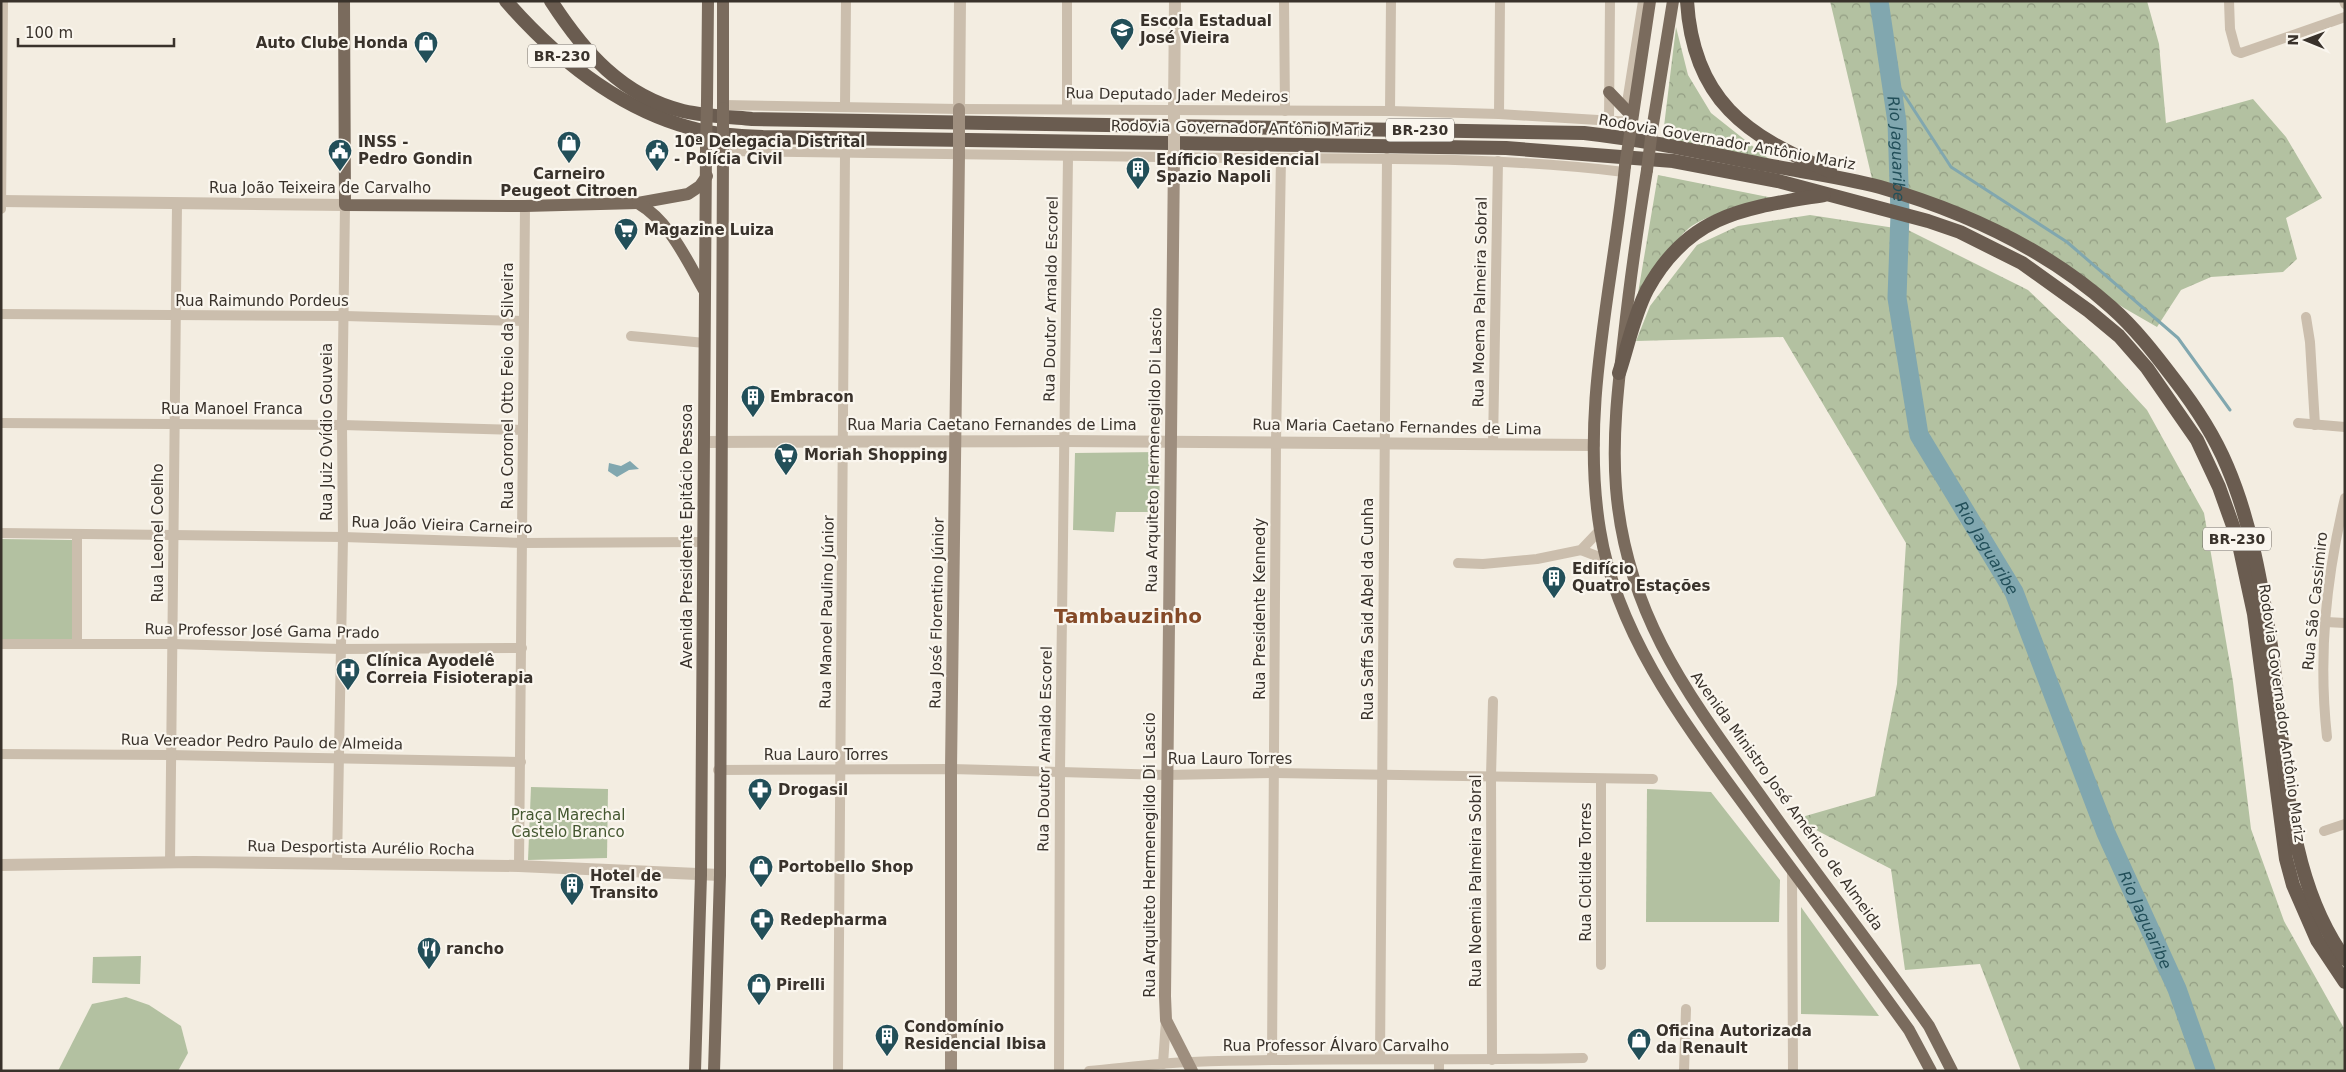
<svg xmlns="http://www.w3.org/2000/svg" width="2346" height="1072" viewBox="0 0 2346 1072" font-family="'DejaVu Sans',sans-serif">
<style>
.green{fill:#b3c1a1}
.forest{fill:url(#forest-crowns)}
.water{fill:#81a7af}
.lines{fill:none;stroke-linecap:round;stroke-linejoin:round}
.stream{stroke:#81a7af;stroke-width:3}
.river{stroke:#81a7af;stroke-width:19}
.minor{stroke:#cbbead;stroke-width:10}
.tertiary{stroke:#cbbead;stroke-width:12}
.secondary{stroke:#9e8e7e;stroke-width:12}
.primary{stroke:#7a6b5d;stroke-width:12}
.trunk{stroke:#6a5c50;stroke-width:14}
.tertiary-bridge{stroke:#cbbead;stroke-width:12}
.secondary-bridge{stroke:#9e8e7e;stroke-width:12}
.primary-bridge{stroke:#7a6b5d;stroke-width:12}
.labels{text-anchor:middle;stroke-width:4.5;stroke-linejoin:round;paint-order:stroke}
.shield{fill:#faf6ee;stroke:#736d66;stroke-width:1}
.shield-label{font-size:14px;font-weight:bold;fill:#39322b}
.poi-label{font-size:15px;font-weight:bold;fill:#39322b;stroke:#faf6ee;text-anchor:start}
.street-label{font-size:15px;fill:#39322b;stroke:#faf6ee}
.park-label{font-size:15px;fill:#445730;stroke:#faf6ee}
.water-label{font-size:16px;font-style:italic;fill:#224f59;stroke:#faf6ee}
.district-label{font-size:20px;font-weight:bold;fill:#854a28;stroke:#faf6ee}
</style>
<defs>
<pattern id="forest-crowns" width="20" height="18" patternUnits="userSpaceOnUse" patternTransform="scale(1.25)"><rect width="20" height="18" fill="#b3c1a1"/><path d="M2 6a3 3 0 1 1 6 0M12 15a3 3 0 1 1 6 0" fill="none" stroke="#939d83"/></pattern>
</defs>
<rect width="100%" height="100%" fill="#f3ede1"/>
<g class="green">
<polygon points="1159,452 1160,512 1116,512 1114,532 1073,530 1075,453"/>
<polygon points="1,539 73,540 73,639 1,639"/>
<polygon points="531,787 608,789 607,858 528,860"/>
<polygon points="1647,789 1711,792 1780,880 1779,922 1646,922"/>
<polygon points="1801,907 1879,1016 1801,1014"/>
<polygon points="141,956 140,984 92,983 93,957"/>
<polygon points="126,997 149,1005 181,1026 188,1053 178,1071 58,1071 92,1004"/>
</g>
<g class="forest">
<polygon points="1830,1 2147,1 2159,44 2166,123 2253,99 2286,137 2322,198 2286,218 2297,259 2283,272 2211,277 2181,290 2157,327 2124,308 2003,229 1874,187"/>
<polygon points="1676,27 1688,75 1711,113 1769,159 1662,143"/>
<path d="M1658,175L1773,198C1750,204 1707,214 1689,228C1666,248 1652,279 1636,305Z"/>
<polygon points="1810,215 1908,230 2028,290 2097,356 2147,410 2204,513 2233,682 2251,829 2284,921 2345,1030 2345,1071 2021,1071 1980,964 1905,970 1891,869 1795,819 1875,796 1897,684 1906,543 1783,337 1636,341 1650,306 1697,245 1738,226"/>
</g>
<polygon class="water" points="630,461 639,469 629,470 617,477 608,471 609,463 621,466"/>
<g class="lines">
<polyline class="stream" points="1890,73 1951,167 2067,242 2178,338 2230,410"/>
<path class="river" id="s1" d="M1879,1L1897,122L1900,214L1897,298L1919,435L2014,592L2106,833L2177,989L2206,1071"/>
<g class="minor">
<polyline points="1067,1 1067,109"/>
<polyline points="1284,1 1285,111"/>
<polyline points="2229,1 2230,29 2236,51 2241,53 2345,17"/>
<polyline points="2344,1 2345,4"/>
<polyline points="723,105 959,109 1390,111 1499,114 1631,122"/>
<polyline points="845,106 846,1"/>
<polyline points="1626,109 1643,1"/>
<polyline points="1390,111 1391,1"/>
<polyline points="1499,114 1500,1"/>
<polyline points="1609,121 1610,1"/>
<path d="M723,151C892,154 1061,157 1231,158C1362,159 1494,156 1624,172"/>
<polyline points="1,209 3,1"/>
<polyline points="1,314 345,316 523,321"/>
<polyline points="2306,317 2310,342 2315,425"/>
<polyline points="631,336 705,343"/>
<polyline points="1,423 342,425 523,430"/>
<polyline points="2298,423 2345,427"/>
<polyline points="1493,445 1498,161"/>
<polyline points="1,533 343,537 522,543 703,542"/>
<polyline points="77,535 77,643"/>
<polyline points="1581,550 1607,560"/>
<polyline points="1458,563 1483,564 1537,559 1581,550 1600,530"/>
<polyline points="2326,622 2345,623"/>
<polyline points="1,644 173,644 341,649 522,648"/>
<path d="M2327,737C2318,655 2326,578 2345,498"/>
<polyline points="1,754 170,755 521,762"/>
<polyline points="718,770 951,769 1166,775 1274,773 1653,779"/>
<polyline points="1601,779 1601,965"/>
<polyline points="2324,831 2345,824"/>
<polyline points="170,863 177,204"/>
<polyline points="337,863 343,537 342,425 345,205"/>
<polyline points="519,866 525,206"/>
<polyline points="1792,870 1793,1071"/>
<polyline points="1272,1059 1276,442 1281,158"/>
<polyline points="1380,1059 1387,158"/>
<polyline points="1439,1060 1439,1071"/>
<polyline points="1492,1060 1491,776 1493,701"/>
<polyline points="1163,1064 1166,1020"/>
<polyline points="838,1071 845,153"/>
<polyline points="1059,1071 1060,770 1068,157"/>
<path d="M1089,1071C1123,1068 1157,1063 1192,1062C1322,1057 1453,1061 1583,1058"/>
<polyline points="1684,1071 1686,1009"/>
</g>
<g class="tertiary">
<polyline points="959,109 960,1"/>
<polyline points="1174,111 1175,1"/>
<polyline points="1,201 345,205"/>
<polyline points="704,442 1064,441 1594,445"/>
<polyline points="1,865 194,862 519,866 720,875"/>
</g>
<g class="secondary">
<polyline points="1174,157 1165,996 1166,1020 1192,1071"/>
<polyline points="951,1071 951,769 959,155"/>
</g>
<g class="primary">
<polyline points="344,1 345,205 525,206 638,203 688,194 700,186 707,176"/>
<polyline points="1609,92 1632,116"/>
<polyline points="707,102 708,1"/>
<polyline points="723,108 723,1"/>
<polyline points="1631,128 1650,1"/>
<polyline points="1652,130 1673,1"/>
<path d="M1625,166C1613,286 1580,408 1600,530C1618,643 1696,738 1761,828C1811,895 1860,962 1909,1030L1931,1071"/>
<path d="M1647,170C1638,225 1630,280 1624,335C1618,386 1612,437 1616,488C1626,614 1689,696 1760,795C1815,873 1874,948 1929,1026L1952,1071"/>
<path d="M638,203C670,222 686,259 704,290"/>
<polyline points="695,1071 701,875 706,148"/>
<polyline points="714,1071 720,875 723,151"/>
</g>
<g class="trunk">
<path d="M506,1C556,58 617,108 691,128C714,135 739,136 763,137L1506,148L1673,161L1778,181L1928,221L1960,232L2022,263L2089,311L2119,336L2147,368L2197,440L2219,487L2238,540L2254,614L2286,859L2293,885L2317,940L2345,982"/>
<path d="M551,1C584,52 622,96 683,111C705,116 729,117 752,119L1584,133C1646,140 1706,153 1767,165C1804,172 1843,177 1880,187C1963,211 2046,249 2111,307C2135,328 2155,354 2174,379C2195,406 2214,435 2227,466C2251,522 2262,586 2271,646C2287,750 2281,870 2345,959"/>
<path d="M1687,1C1693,100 1746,136 1830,171"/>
<path d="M1619,373C1628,346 1634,315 1647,290C1689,213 1746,208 1824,195"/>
</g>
<polyline class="tertiary-bridge" points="1174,157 1174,111"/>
<polyline class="secondary-bridge" points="959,109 959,155"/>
<g class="primary-bridge">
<polyline points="723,108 723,151"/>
<polyline points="706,148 707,102"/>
<polyline points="1625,166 1631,128"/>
<polyline points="1647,170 1652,130"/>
</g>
</g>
<defs>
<symbol id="school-pin" viewBox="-11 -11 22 30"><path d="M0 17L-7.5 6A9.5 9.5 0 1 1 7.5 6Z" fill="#224f59" stroke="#faf6ee"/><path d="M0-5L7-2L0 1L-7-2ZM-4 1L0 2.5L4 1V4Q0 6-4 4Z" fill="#fff"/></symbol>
<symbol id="shop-pin" viewBox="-11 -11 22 30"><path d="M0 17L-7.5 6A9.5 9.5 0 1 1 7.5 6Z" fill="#224f59" stroke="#faf6ee"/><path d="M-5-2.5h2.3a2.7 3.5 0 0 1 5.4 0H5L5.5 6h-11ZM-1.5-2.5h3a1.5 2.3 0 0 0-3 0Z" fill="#fff"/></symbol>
<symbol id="civic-pin" viewBox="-11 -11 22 30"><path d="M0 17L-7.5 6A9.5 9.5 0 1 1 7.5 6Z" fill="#224f59" stroke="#faf6ee"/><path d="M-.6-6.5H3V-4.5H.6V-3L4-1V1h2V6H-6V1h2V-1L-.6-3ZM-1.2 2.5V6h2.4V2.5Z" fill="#fff"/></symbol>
<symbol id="building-pin" viewBox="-11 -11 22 30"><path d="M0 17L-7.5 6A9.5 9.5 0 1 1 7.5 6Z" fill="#224f59" stroke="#faf6ee"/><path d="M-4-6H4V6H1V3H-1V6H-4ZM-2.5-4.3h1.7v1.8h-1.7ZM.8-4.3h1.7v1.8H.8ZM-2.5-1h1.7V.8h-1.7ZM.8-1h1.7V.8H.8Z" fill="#fff"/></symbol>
<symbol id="supermarket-pin" viewBox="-11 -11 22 30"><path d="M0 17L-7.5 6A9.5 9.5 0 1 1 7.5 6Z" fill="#224f59" stroke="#faf6ee"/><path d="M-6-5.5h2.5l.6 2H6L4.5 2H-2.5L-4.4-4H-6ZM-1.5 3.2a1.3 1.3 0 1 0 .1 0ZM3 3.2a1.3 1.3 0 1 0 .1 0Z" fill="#fff"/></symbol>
<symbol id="hospital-pin" viewBox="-11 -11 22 30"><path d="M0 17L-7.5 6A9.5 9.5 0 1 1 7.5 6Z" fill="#224f59" stroke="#faf6ee"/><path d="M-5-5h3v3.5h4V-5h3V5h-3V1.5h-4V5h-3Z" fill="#fff"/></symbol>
<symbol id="pharmacy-pin" viewBox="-11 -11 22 30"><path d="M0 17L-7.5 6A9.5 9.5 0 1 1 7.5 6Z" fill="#224f59" stroke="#faf6ee"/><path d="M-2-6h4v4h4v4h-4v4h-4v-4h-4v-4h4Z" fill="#fff"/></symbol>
<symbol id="restaurant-pin" viewBox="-11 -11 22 30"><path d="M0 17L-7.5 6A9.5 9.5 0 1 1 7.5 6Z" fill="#224f59" stroke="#faf6ee"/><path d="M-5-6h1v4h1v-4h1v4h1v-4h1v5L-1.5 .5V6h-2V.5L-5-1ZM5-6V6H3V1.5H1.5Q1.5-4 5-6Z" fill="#fff"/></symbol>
</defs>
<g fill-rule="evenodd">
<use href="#school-pin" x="1108" y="16" width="28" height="38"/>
<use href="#shop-pin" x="412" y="29" width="28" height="38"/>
<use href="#shop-pin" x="555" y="129" width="28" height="38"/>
<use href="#civic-pin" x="326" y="137" width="28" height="38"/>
<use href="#civic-pin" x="643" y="137" width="28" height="38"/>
<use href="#building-pin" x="1124" y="155" width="28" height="38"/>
<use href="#supermarket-pin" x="612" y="216" width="28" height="38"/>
<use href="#building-pin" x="739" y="383" width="28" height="38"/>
<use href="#supermarket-pin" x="772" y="441" width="28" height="38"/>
<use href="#building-pin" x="1540" y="564" width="28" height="38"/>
<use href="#hospital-pin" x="334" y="656" width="28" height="38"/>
<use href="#pharmacy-pin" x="746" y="776" width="28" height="38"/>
<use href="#shop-pin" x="747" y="853" width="28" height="38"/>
<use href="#building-pin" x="558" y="871" width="28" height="38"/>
<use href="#pharmacy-pin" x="748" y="906" width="28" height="38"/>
<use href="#restaurant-pin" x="415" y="935" width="28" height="38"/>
<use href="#shop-pin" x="745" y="971" width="28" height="38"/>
<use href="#building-pin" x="873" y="1022" width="28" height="38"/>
<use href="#shop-pin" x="1625" y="1026" width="28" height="38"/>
</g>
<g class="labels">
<g class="shield">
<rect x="528" y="44.5" width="68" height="23" rx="4"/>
<rect x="1386" y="118.5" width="68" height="23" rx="4"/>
<rect x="2203" y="527.5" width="68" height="23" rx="4"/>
</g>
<g class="shield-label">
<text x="562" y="61">BR-230</text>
<text x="1420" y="135">BR-230</text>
<text x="2237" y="544">BR-230</text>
</g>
<g class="poi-label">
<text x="1140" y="26">Escola Estadual<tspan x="1140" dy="17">José Vieira</tspan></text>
<text x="408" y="48" text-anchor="end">Auto Clube Honda</text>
<text x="358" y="147">INSS -<tspan x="358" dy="17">Pedro Gondin</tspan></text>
<text x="674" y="147">10ª Delegacia Distrital<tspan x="674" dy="17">- Polícia Civil</tspan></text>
<text x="1156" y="165">Edíficio Residencial<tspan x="1156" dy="17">Spazio Napoli</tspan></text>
<text x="569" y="179" text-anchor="middle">Carneiro<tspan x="569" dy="17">Peugeot Citroen</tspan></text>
<text x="644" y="235">Magazine Luiza</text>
<text x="770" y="402">Embracon</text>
<text x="804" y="460">Moriah Shopping</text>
<text x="1572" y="574">Edifício<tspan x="1572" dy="17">Quatro Estações</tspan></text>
<text x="366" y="666">Clínica Ayodelê<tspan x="366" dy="17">Correia Fisioterapia</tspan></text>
<text x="778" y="795">Drogasil</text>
<text x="778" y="872">Portobello Shop</text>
<text x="590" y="881">Hotel de<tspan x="590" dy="17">Transito</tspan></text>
<text x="780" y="925">Redepharma</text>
<text x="446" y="954">rancho</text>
<text x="776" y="990">Pirelli</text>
<text x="904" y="1032">Condomínio<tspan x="904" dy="17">Residencial Ibisa</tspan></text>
<text x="1656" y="1036">Oficina Autorizada<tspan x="1656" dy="17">da Renault</tspan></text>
</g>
<g class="street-label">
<text transform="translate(1177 95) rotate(1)" y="5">Rua Deputado Jader Medeiros</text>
<text transform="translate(1241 128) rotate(1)" y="5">Rodovia Governador Antônio Mariz</text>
<text transform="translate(1727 142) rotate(10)" y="5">Rodovia Governador Antônio Mariz</text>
<text x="320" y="193">Rua João Teixeira de Carvalho</text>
<text transform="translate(1051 299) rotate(-89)" y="5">Rua Doutor Arnaldo Escorel</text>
<text x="262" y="306">Rua Raimundo Pordeus</text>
<text transform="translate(1480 302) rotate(-89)" y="5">Rua Moema Palmeira Sobral</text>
<text transform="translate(508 386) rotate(-90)" y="5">Rua Coronel Otto Feio da Silveira</text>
<text x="232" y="414">Rua Manoel Franca</text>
<text x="992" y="430">Rua Maria Caetano Fernandes de Lima</text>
<text transform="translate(1397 427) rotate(1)" y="5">Rua Maria Caetano Fernandes de Lima</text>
<text transform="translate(327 432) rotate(-90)" y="5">Rua Juiz Ovídio Gouveia</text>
<text transform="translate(1154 450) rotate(-89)" y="5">Rua Arquiteto Hermenegildo Di Lascio</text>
<text transform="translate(442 525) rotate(2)" y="5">Rua João Vieira Carneiro</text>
<text transform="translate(158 533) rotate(-90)" y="5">Rua Leonel Coelho</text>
<text transform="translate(687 536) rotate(-90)" y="5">Avenida Presidente Epitácio Pessoa</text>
<text transform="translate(2315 601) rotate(-84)" y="5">Rua São Cassimiro</text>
<text transform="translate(1260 609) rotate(-90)" y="5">Rua Presidente Kennedy</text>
<text transform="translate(1368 609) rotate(-90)" y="5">Rua Saffa Said Abel da Cunha</text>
<text transform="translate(827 612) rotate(-89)" y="5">Rua Manoel Paulino Júnior</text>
<text transform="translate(937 613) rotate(-89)" y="5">Rua José Florentino Júnior</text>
<text transform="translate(262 631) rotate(1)" y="5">Rua Professor José Gama Prado</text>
<text transform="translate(2282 713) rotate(82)" y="5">Rodovia Governador Antônio Mariz</text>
<text transform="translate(262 742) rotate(1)" y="5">Rua Vereador Pedro Paulo de Almeida</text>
<text transform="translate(1045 749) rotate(-89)" y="5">Rua Doutor Arnaldo Escorel</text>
<text x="826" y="760">Rua Lauro Torres</text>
<text x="1230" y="764">Rua Lauro Torres</text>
<text transform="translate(1787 801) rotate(54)" y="5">Avenida Ministro José Américo de Almeida</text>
<text transform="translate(361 848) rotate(1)" y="5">Rua Desportista Aurélio Rocha</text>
<text transform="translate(1150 855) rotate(-90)" y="5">Rua Arquiteto Hermenegildo Di Lascio</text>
<text transform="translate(1586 872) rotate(-90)" y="5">Rua Clotilde Torres</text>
<text transform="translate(1476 881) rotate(-90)" y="5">Rua Noemia Palmeira Sobral</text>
<text x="1336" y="1051">Rua Professor Álvaro Carvalho</text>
</g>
<g class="park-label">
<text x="568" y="820">Praça Marechal<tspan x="568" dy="17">Castelo Branco</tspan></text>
</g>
<g class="water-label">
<text dy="6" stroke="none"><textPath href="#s1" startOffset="149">Rio Jaguaribe</textPath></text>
<text dy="6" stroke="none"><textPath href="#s1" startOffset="569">Rio Jaguaribe</textPath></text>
<text dy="6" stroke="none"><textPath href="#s1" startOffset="974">Rio Jaguaribe</textPath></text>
</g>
<g class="district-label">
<text x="1128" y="623">Tambauzinho</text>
</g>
</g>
<rect width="2346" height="1072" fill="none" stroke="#39322b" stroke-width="5"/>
<g transform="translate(2306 40) rotate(271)" stroke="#faf6ee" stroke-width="4" paint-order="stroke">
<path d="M0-4L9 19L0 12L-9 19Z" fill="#39322b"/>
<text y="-8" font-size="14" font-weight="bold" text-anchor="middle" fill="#39322b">N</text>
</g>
<path d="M18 38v8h156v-8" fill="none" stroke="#39322b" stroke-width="2.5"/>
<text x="25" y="38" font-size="15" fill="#39322b" stroke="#faf6ee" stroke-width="4" paint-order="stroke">100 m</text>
</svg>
